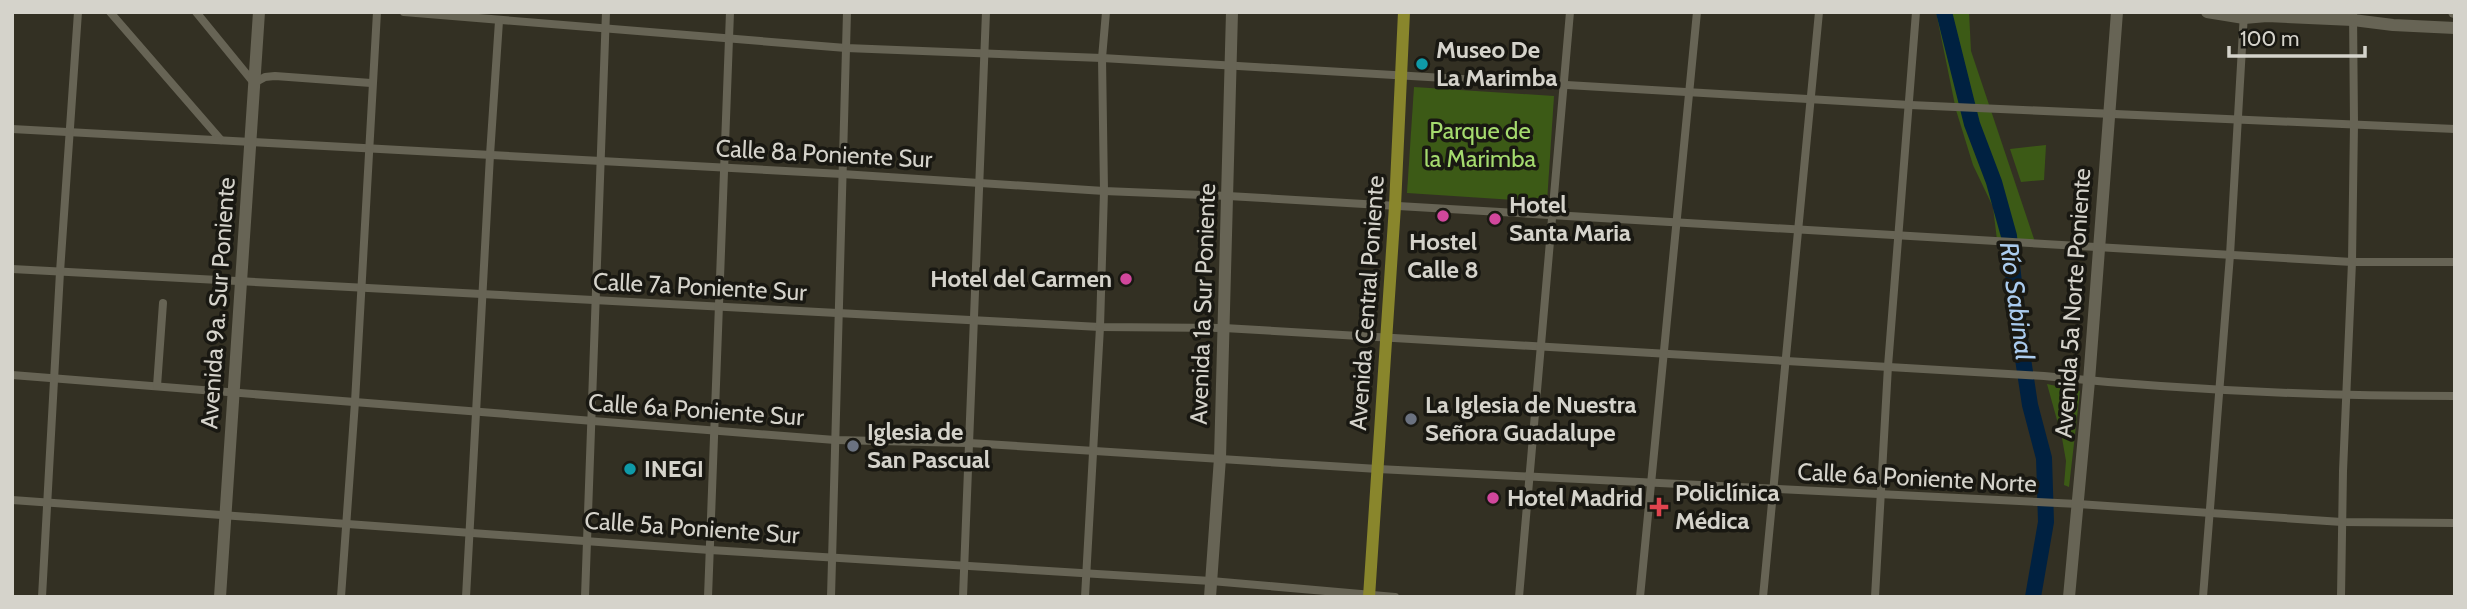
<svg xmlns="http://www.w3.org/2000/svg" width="2467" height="609" viewBox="0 0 2467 609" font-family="Cabin,sans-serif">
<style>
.green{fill:#3c5a16}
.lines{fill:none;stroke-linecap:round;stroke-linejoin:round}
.river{stroke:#002141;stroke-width:16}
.street{stroke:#676455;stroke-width:8}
.secondary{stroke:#676455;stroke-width:12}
.primary{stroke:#89862c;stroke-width:12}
.culture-dot{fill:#0f9aa8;stroke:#191812;stroke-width:2.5}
.hotel-dot{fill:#d1479c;stroke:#191812;stroke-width:2.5}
.worship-dot{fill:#6b7280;stroke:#191812;stroke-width:2.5}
.health-dot{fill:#e0444e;stroke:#191812;stroke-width:2.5}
.labels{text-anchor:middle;stroke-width:7;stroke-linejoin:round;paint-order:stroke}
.poi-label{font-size:24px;font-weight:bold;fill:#d5d3cb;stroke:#191812;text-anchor:start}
.park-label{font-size:24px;fill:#a5db6e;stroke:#191812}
.street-label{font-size:24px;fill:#d5d3cb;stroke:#191812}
.water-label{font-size:26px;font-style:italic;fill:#aacbee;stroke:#191812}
</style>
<rect width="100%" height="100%" fill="#333023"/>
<g class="green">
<polygon points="1936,12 1969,12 1971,51 2035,242 1997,240 1993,207 1973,165 1956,110"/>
<polygon points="1414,87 1554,96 1547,202 1407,193"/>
<polygon points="2046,145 2044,180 2021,182 2010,149"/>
<polygon points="2047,384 2080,391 2069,487 2064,485 2066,461 2062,438"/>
</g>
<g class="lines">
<polyline class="river" points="1944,12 1972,124 1994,182 2009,236 2020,339 2030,405 2044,458 2046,522 2033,597"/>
<g class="street">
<polyline points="110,12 221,140"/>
<polyline points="196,12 254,83 265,77 275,76 371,83"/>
<polyline points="404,12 846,48 1102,58 1910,105 2455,129"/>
<polyline points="12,129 842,174 1104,191 1228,196 2352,262 2455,262"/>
<path d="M12,269L1100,327L1224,328L2044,376C2181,390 2317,396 2455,396"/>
<polyline points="12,375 835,440 969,443 1378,469 2078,504 2342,522 2455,523"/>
<polyline points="157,386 163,303"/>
<polyline points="12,500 710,550 1211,581 1395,597"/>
<polyline points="42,597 60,272 78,12"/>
<polyline points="341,597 355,402 377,12"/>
<polyline points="466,597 490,155 499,21"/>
<polyline points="585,597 606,12"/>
<polyline points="708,597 730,12"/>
<polyline points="831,597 847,12"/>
<polyline points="963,597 986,12"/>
<polyline points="1085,597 1100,327 1104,191 1102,58 1106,12"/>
<polyline points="1519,597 1570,12"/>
<polyline points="1640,597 1697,12"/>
<polyline points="1763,597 1819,12"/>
<polyline points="1875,597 1888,366 1916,12"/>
<polyline points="2203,597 2230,255 2244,13"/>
<polyline points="2341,597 2343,471 2352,262 2354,124 2353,12"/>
</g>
<g class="secondary">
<polyline points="2207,12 2244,18 2267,16 2353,20 2393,25 2455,28"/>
<polyline points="2454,12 2455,12"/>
<polyline points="220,597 259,12"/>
<polyline points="1210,597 1220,458 1232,12"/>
<polyline points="2069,597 2089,381 2117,12"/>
</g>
<polyline class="primary" points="1369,597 1395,206 1404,12"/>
</g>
<g class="culture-dot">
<circle cx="1422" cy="64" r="7"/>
<circle cx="630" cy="469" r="7"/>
</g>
<g class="hotel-dot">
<circle cx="1443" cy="216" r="7"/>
<circle cx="1495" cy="219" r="7"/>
<circle cx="1126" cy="279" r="7"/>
<circle cx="1493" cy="498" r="7"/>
</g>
<g class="worship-dot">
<circle cx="1411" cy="419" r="7"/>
<circle cx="853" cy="446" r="7"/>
</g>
<path class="health-dot" d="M1655.5 496.5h7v7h7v7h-7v7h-7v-7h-7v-7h7z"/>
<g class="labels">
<g class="poi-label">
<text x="1436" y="58">Museo De<tspan x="1436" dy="28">La Marimba</tspan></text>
<text x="1509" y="213">Hotel<tspan x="1509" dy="28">Santa Maria</tspan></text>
<text x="1443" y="250" text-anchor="middle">Hostel<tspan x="1443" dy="28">Calle 8</tspan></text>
<text x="1112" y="287" text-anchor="end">Hotel del Carmen</text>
<text x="1425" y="413">La Iglesia de Nuestra<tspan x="1425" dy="28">Señora Guadalupe</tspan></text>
<text x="867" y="440">Iglesia de<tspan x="867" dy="28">San Pascual</tspan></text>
<text x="644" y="477">INEGI</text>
<text x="1675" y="501">Policlínica<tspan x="1675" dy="28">Médica</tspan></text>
<text x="1507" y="506">Hotel Madrid</text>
</g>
<g class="park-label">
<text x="1480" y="139">Parque de<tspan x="1480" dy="28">la Marimba</tspan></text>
</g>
<g class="street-label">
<text transform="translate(824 154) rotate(3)" y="8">Calle 8a Poniente Sur</text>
<text transform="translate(700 287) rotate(3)" y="8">Calle 7a Poniente Sur</text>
<text transform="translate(218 303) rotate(-86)" y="8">Avenida 9a. Sur Poniente</text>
<text transform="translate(1367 303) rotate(-86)" y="8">Avenida Central Poniente</text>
<text transform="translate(2073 303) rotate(-86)" y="8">Avenida 5a Norte Poniente</text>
<text transform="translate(1203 304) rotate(-88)" y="8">Avenida 1a Sur Poniente</text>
<text transform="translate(696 410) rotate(4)" y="8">Calle 6a Poniente Sur</text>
<text transform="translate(1917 478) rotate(3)" y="8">Calle 6a Poniente Norte</text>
<text transform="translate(692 528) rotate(4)" y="8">Calle 5a Poniente Sur</text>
</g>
<g class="water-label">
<text transform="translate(2017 301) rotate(82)" y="9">Río Sabinal</text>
</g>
</g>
<rect width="2467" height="609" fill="none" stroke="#d5d3cb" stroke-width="28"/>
<path d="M2229 46v10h136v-10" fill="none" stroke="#d5d3cb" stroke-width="3.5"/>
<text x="2240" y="46" font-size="21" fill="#d5d3cb" stroke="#191812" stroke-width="5" paint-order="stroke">100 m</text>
</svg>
